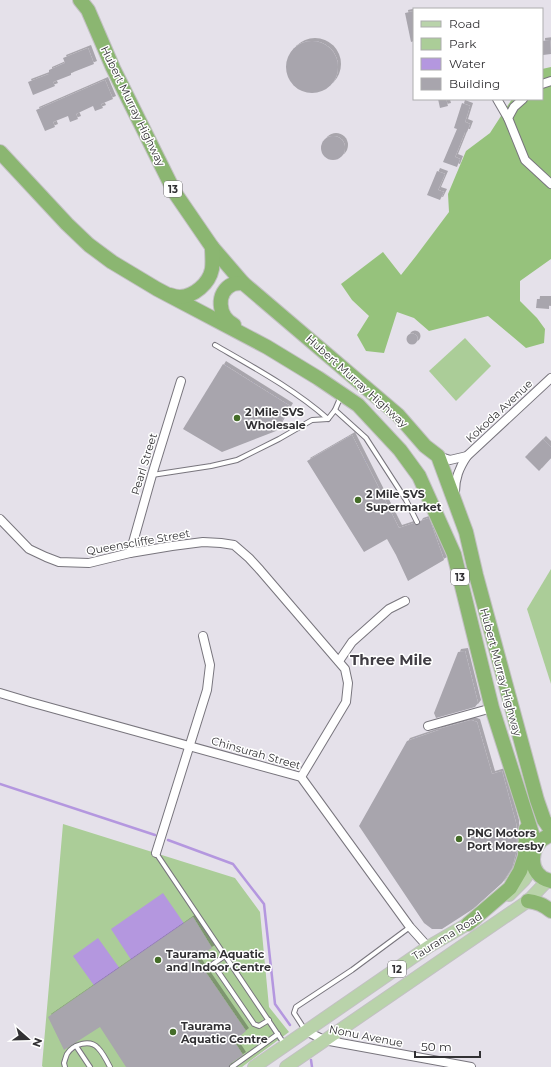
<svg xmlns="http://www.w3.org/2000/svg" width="551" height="1067" viewBox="0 0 551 1067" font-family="Montserrat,sans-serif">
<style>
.green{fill:#abcd98}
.forest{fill:#96c27c}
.water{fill:#b497df}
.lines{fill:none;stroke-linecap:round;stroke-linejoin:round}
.stream{stroke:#b497df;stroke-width:2.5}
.building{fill:#a8a5ad;filter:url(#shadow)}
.lane-casing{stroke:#78757d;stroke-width:6}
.street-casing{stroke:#78757d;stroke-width:10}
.primary-casing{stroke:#c2c1c2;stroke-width:14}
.highway-casing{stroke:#c2c1c2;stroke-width:16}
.lane{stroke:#fff;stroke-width:4}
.street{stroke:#fff;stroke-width:8}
.primary{stroke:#b9d3aa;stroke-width:12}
.highway{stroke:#8bb671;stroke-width:14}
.poi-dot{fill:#456d29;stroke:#fff;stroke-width:1.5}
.labels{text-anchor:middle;stroke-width:3;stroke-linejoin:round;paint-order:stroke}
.shield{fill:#fff;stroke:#706f71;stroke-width:1}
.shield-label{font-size:10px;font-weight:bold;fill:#323134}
.street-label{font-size:11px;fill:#323134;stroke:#fff}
.poi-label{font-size:11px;font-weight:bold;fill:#323134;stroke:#fff;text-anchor:start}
.district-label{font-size:15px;font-weight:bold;fill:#403d44;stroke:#fff}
</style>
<defs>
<filter id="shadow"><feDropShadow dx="3" dy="-3" stdDeviation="0" flood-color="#0004"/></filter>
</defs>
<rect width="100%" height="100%" fill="#e5e1ea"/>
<g class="green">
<polygon points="465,338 491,366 456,401 429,371"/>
<polygon points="551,569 551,684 527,609"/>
<polygon points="63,824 235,878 260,912 269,1007 289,1032 242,1067 43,1067 42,1066"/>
</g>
<polygon class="forest" points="551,67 551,259 520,281 520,301 537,318 545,329 544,343 526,348 488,316 429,331 414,318 397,312 384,353 366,351 357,335 369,316 352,300 341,284 383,252 401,275 416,256 449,212 448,194 466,151 490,133 512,99 542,99 542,69"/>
<g class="water">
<polygon points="163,893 192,935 139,972 111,929"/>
<polygon points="98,938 128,980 103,998 73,956"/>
</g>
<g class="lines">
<g class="stream">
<polyline points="0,784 155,835"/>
<polyline points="168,840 233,864 264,904 275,1004 290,1025"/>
<polyline points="311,1060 312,1067"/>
</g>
</g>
<g class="building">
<polygon points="414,11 414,41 411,42 405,13"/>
<polygon points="550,40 551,54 543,55 542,41"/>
<circle cx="312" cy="67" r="26"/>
<polygon points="88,48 94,64 71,73 71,75 53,82 55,86 33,95 28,82 49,74 49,70 65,63 63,58"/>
<polygon points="105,80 113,99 101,104 103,108 95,111 93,106 76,114 78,119 70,122 68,116 53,122 55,127 45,131 36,110"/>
<polygon points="438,99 446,99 448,106 440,108"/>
<polygon points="462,103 470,106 465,122 470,124 467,132 465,132 455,157 460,159 457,167 443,162 457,129 454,128"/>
<circle cx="333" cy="148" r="12"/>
<polygon points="437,171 445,174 438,190 444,192 440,200 427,195"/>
<polygon points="537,299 549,299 549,309 536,308"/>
<circle cx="412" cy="339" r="5.5"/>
<polygon points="223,364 290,406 276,431 222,452 183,429"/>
<polygon points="352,435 399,528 414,523 415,525 418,525 420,521 429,518 431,523 444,560 408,581 396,555 387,539 364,552 307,461"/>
<polygon points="543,439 551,447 551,458 539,471 525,457"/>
<polygon points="465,651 478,703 475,707 436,718 434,713 458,652"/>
<polygon points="471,720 477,722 492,774 502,771 516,823 517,849 512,868 502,883 473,909 442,929 432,929 424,923 359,826 407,741 439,730 439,729"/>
<polygon points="193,917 212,948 196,958 246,1031 234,1041 243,1055 230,1064 229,1067 126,1067 100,1027 64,1050 48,1017"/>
</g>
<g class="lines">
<defs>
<g id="lane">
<path d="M215,345C253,367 294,389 328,419"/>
<polyline points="335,410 366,438 406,500 417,522"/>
<polyline points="152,475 211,466 237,460 279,439 312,420 328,419 335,410 341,396"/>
<polyline points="156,853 285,1045"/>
<polyline points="226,955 213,964 254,1024 259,1026 269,1020"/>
<polyline points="305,1030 294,1013 296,1007 352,970 410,927"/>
<polyline points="76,1046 90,1067"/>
<path d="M65,1067L64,1063C65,1060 66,1056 67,1054C73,1044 90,1039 98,1048C103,1053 107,1061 110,1067"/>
<polyline points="232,1067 278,1034"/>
</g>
<g id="street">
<polyline points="542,84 551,81"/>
<polyline points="497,99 508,118"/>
<polyline points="523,99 514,107 508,118 525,160 551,184"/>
<polyline points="438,456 450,460 467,456 551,378"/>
<path d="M455,492C455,478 459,468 467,456"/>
<polyline points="0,519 29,549 46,557 59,562 89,563 130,553 172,546 203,542 221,543 234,545 249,558 260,570 345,669 348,683 346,702 301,777"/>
<polyline points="130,553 152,475 181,381"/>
<polyline points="339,661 352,642 389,609 405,601"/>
<polyline points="0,693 30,702 301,777 410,927 428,947"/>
<polyline points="428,726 492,708"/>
<polyline points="156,853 207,690 210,665 203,636"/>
<polyline points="306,1031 324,1040 471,1067"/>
</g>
<g id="primary">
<polyline points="509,895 524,880 534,866"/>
<polyline points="254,1067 428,947 476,919"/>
<polyline points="286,1067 528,901 547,881"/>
</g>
<g id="highway">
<polyline points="80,0 88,10 113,68 175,193 212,247 243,283 398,415 425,446 438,456 466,532 476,575 537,800 544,820 551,830"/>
<polyline points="0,152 67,224 89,245 112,262 157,289 267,347 318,378 358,405 400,450 419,476 454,554 492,708 536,846"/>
<path d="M170,295C173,296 177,297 180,297C194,296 209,284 212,269C213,262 212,254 212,247"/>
<path d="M234,325C218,317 215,292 233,284C236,283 240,283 243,283"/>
<path d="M551,835C527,842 527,877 551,881"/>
<path d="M528,901C538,902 544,905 551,911"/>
<polyline points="468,924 510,888 520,871 525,856 526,829"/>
</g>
</defs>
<use href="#lane" class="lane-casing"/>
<use href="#street" class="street-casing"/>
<use href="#primary" class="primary-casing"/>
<use href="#highway" class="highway-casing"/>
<use href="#lane" class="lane"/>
<use href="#street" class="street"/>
<use href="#primary" class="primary"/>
<use href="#highway" class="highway"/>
</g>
<g class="poi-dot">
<circle cx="237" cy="418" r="4"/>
<circle cx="358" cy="500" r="4"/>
<circle cx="459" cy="839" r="4"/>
<circle cx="158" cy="960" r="4"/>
<circle cx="173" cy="1032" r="4"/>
</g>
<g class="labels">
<g class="shield">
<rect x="164" y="181" width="18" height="16" rx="3"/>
<rect x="451" y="569" width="18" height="16" rx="3"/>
<rect x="388" y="961" width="18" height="16" rx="3"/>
</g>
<g class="shield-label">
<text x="173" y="193">13</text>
<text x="460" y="581">13</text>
<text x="397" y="973">12</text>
</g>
<g class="street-label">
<text transform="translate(133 106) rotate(64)" y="4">Hubert Murray Highway</text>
<text transform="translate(357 381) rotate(42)" y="4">Hubert Murray Highway</text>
<text transform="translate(499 411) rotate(-43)" y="4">Kokoda Avenue</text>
<text transform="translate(144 464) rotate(-73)" y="4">Pearl Street</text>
<text transform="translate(138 542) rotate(-10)" y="4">Queenscliffe Street</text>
<text transform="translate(501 672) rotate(75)" y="4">Hubert Murray Highway</text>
<text transform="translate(256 753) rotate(16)" y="4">Chinsurah Street</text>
<text transform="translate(447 936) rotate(-32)" y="4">Taurama Road</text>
<text transform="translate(366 1036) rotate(11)" y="4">Nonu Avenue</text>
</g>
<g class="poi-label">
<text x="245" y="416">2 Mile SVS<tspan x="245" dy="13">Wholesale</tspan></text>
<text x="366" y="498">2 Mile SVS<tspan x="366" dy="13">Supermarket</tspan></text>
<text x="467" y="837">PNG Motors<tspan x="467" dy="13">Port Moresby</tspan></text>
<text x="166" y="958">Taurama Aquatic<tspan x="166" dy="13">and Indoor Centre</tspan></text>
<text x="181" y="1030">Taurama<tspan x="181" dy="13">Aquatic Centre</tspan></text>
</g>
<g class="district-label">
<text x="391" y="665">Three Mile</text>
</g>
</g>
<rect x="413" y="8" width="130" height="92" fill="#ffffff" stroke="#adadae"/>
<rect x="421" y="21" width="20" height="6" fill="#b9d3aa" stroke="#adadae"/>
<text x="449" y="28" font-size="12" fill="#323134">Road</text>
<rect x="421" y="38" width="20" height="12" fill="#abcd98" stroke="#adadae"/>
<text x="449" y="48" font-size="12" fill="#323134">Park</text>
<rect x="421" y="58" width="20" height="12" fill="#b497df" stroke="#adadae"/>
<text x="449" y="68" font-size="12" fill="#323134">Water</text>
<rect x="421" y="78" width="20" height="12" fill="#a8a5ad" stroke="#adadae"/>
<text x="449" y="88" font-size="12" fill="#323134">Building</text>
<g transform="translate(28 1039) rotate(110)" stroke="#ffffff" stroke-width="3" paint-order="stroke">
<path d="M0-3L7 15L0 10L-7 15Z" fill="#323134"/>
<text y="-6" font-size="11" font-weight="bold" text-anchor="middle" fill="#323134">N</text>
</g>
<path d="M415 1051v6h65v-6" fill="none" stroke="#323134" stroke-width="2"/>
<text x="421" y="1051" font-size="12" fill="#323134" stroke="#ffffff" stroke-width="3" paint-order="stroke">50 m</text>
</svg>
